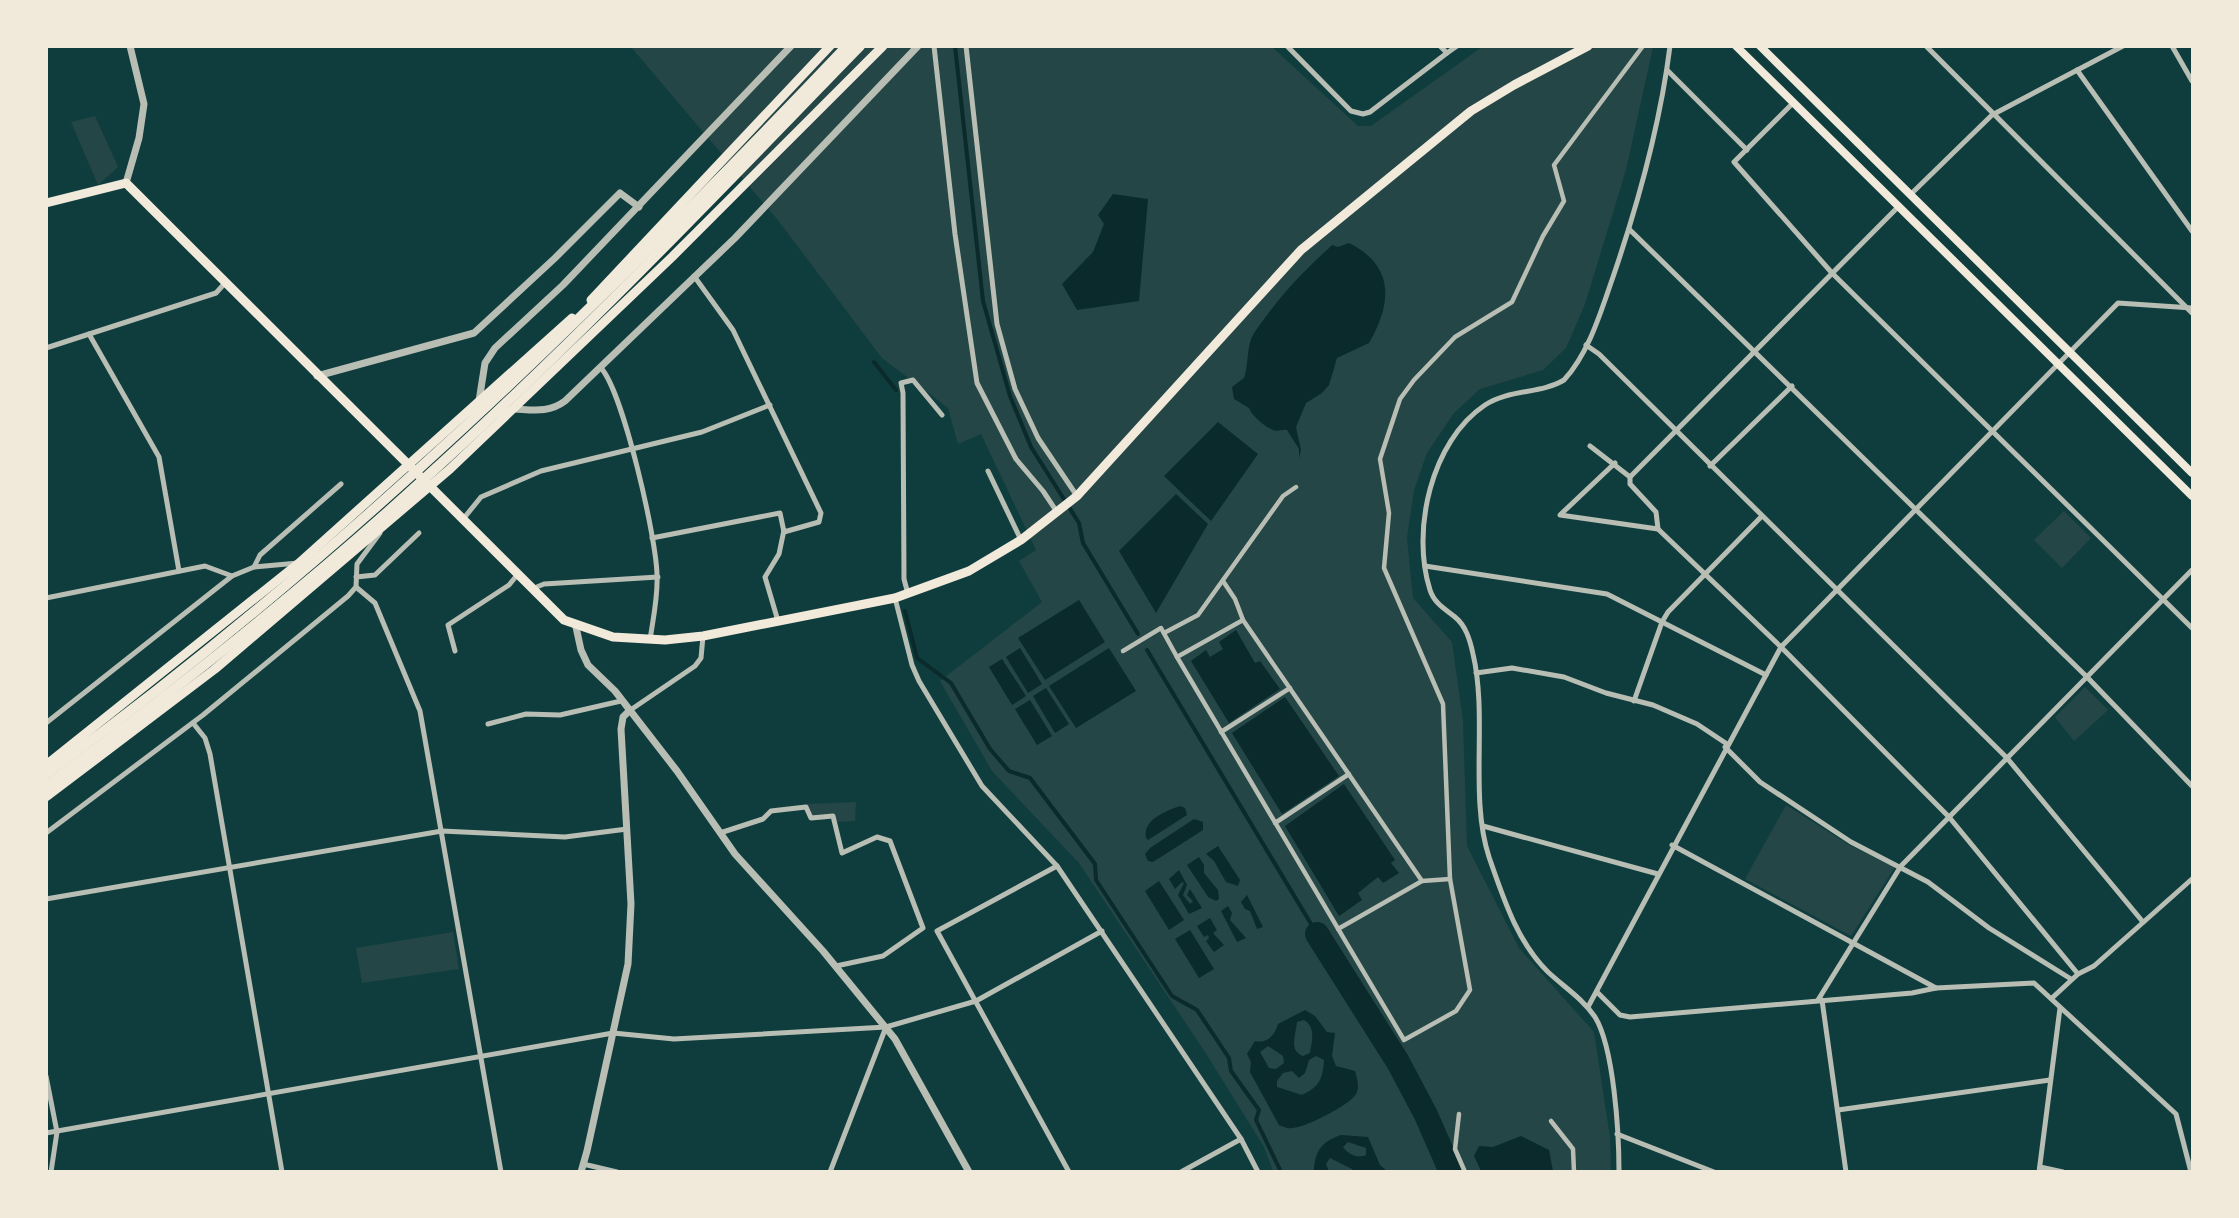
<svg xmlns="http://www.w3.org/2000/svg" width="2239" height="1218" viewBox="0 0 2239 1218" font-family="'Archivo Narrow',sans-serif">
<style>
.green{fill:#244646}
.water{fill:#0a2a2b;fill-rule:evenodd}
.lines{fill:none;stroke-linecap:round;stroke-linejoin:round}
.stream{stroke:#0a2a2b;stroke-width:4}
.river{stroke:#0a2a2b;stroke-width:24}
.pedestrian{stroke:#b8beb3;stroke-width:4.5}
.minor{stroke:#b8beb3;stroke-width:5}
.tertiary{stroke:#b8beb3;stroke-width:7}
.secondary{stroke:#f1e9da;stroke-width:8}
.primary{stroke:#f1e9da;stroke-width:9}
.trunk{stroke:#f1e9da;stroke-width:9}
.motorway{stroke:#f1e9da;stroke-width:10}
</style>
<rect width="100%" height="100%" fill="#0f3d3e"/>
<g class="green">
<polygon points="631,47 1272,47 1358,126 1371,126 1482,47 1653,47 1626,170 1585,304 1566,348 1543,370 1480,389 1454,413 1427,453 1414,490 1407,538 1413,598 1452,642 1463,721 1467,846 1519,948 1594,1032 1610,1137 1611,1171 1273,1171 1264,1147 1205,1052 1079,863 992,771 940,681 1042,602 1019,561 1036,550 981,434 958,444 948,408 882,358 777,219"/>
<polygon points="95,116 118,167 98,185 71,122"/>
<polygon points="2064,511 2091,538 2062,568 2034,540"/>
<polygon points="2085,687 2108,710 2074,741 2055,717"/>
<polygon points="856,802 855,821 837,822 833,814 813,816 807,804"/>
<polygon points="1786,805 1851,846 1895,867 1851,936 1745,879"/>
<polygon points="453,932 459,969 362,983 356,948"/>
</g>
<g class="water">
<polygon points="1113,194 1148,199 1139,301 1077,310 1062,284 1093,252 1104,224 1098,215"/>
<path d="M1349,243C1395,266 1392,303 1369,343L1337,358L1329,385L1322,393L1306,403L1296,427L1301,450L1299,458V449L1287,430C1283,429 1277,432 1273,430C1264,426 1252,416 1249,408L1234,399L1232,387L1244,378C1249,364 1246,346 1254,333C1276,301 1298,276 1328,249L1332,245L1338,247Z"/>
<polygon points="1218,422 1258,454 1211,521 1164,476"/>
<polygon points="1176,494 1208,524 1156,613 1119,551"/>
<polygon points="1079,600 1105,642 1045,680 1018,638"/>
<polygon points="1236,630 1255,663 1260,661 1280,689 1229,723 1191,661 1206,650 1210,657 1223,649 1219,642"/>
<polygon points="1020,648 1042,684 1028,693 1006,657"/>
<polygon points="1109,648 1136,691 1076,728 1049,686"/>
<polygon points="1002,659 1026,696 1012,705 989,667"/>
<polygon points="1046,688 1069,724 1055,733 1033,696"/>
<polygon points="1285,697 1339,776 1282,814 1232,733"/>
<polygon points="1030,700 1052,736 1037,745 1015,709"/>
<polygon points="1344,784 1395,860 1391,863 1399,873 1383,883 1378,877 1358,893 1362,900 1339,916 1285,826"/>
<path d="M1180,806L1185,808L1187,815L1148,840L1146,838C1142,820 1166,811 1180,806Z"/>
<polygon points="1194,819 1203,822 1203,830 1153,862 1148,861 1145,854 1150,848"/>
<polygon points="1218,846 1240,880 1238,886 1226,882 1214,861 1206,854"/>
<polygon points="1199,857 1204,865 1204,873 1218,890 1219,899 1216,901 1208,897 1187,865"/>
<polygon points="1179,870 1187,885 1183,895 1190,904 1193,901 1187,895 1190,889 1202,908 1189,914 1178,895 1184,883 1182,882 1175,889 1169,879"/>
<polygon points="1159,881 1184,920 1169,930 1145,891"/>
<polygon points="1247,895 1263,927 1257,929 1250,911 1245,909 1241,902"/>
<polygon points="1228,906 1232,913 1230,920 1246,938 1237,942 1221,911"/>
<polygon points="1210,918 1217,930 1213,933 1224,945 1214,952 1206,941 1209,938 1208,935 1204,937 1197,926"/>
<polygon points="1190,930 1214,969 1199,978 1175,939"/>
<path d="M1305,1010L1315,1016L1327,1032L1335,1033L1332,1056L1336,1066L1355,1071C1357,1079 1360,1086 1356,1094C1350,1105 1306,1127 1293,1128C1288,1129 1284,1127 1279,1125L1250,1072L1251,1062L1247,1054L1255,1041C1267,1044 1275,1035 1278,1024ZM1304,1020C1316,1027 1312,1041 1310,1053L1303,1056C1288,1050 1296,1035 1297,1022ZM1268,1046L1283,1056L1284,1063L1276,1069L1269,1068L1260,1052ZM1316,1056L1324,1060C1323,1079 1319,1087 1302,1095L1277,1087V1081L1283,1073L1292,1071L1299,1078L1305,1073L1309,1060Z"/>
<path d="M1341,1135L1368,1137L1380,1165L1387,1171H1352V1169L1330,1158L1326,1164L1329,1171H1314C1315,1151 1321,1142 1341,1135ZM1348,1142L1366,1148V1155C1357,1159 1348,1154 1343,1147Z"/>
<polygon points="1521,1136 1549,1150 1553,1171 1481,1171 1474,1156 1479,1146 1493,1147"/>
</g>
<g class="lines">
<g class="stream">
<polyline points="955,46 983,301 1010,396 1031,447 1079,523 1083,543 1138,634"/>
<polyline points="874,362 896,390"/>
<polyline points="905,611 917,658 951,683 990,749 1009,771 1030,778 1095,864 1096,880 1172,996 1197,1010 1229,1058 1231,1071 1259,1110 1256,1120 1281,1172"/>
<polyline points="1147,650 1317,934"/>
</g>
<polyline class="river" points="1317,934 1398,1062 1426,1115 1451,1172"/>
<g class="pedestrian">
<polyline points="1223,581 1235,599 1243,620"/>
<polygon points="1243,620 1422,881 1450,879 1470,990 1456,1011 1404,1040 1177,657"/>
<polyline points="1164,633 1198,615 1283,496 1296,487"/>
<polyline points="1123,651 1161,628 1177,657"/>
<polyline points="1221,732 1290,688"/>
<polyline points="1275,823 1349,774"/>
<polyline points="1450,879 1443,704 1384,568 1389,513 1380,459 1400,399 1414,380 1455,337 1512,302 1543,236 1564,201 1554,165 1643,46"/>
<polyline points="1338,929 1422,881"/>
<polyline points="1459,1114 1455,1149 1465,1172"/>
<polyline points="1551,1121 1573,1149 1574,1172"/>
</g>
<g class="minor">
<polyline points="934,46 955,234 977,383 1016,459 1043,491 1057,512"/>
<polyline points="966,46 997,324 1015,389 1038,438 1077,496"/>
<polyline points="1287,46 1351,111 1363,114 1370,112 1447,53 1440,46"/>
<polyline points="1926,46 2192,313"/>
<polyline points="2172,46 2192,81"/>
<polyline points="1447,53 1457,46"/>
<polyline points="1667,70 1747,150"/>
<polyline points="2077,70 2192,231"/>
<polyline points="1793,103 1734,162 1832,273 2192,628"/>
<polyline points="1911,194 1992,115 2123,46"/>
<polyline points="1629,229 2087,677 2192,786"/>
<polyline points="89,334 159,457 179,571"/>
<polyline points="1586,345 1599,354 2007,758 2143,922"/>
<polyline points="46,348 216,293 225,283"/>
<path d="M601,368C623,392 657,540 657,576C658,597 653,619 650,640"/>
<polyline points="1590,446 1630,477 1630,484 1656,512 1658,529"/>
<polyline points="1710,466 1792,386"/>
<polyline points="988,471 1021,540"/>
<polyline points="1630,477 1899,206"/>
<polyline points="464,518 481,497 541,471 702,432 770,405"/>
<polyline points="652,538 780,513 784,532 819,522 821,513 733,330 694,276"/>
<polyline points="1425,566 1607,594 1766,675"/>
<polyline points="254,567 260,555 341,484"/>
<polyline points="356,577 375,575 419,533"/>
<polyline points="356,587 375,603 420,711 501,1172"/>
<polyline points="532,589 544,584 658,577"/>
<polyline points="908,594 904,579 903,393 901,383 913,380 942,415"/>
<polyline points="46,598 205,566 232,576"/>
<polyline points="895,598 912,665 919,681 982,786 1057,866 1241,1139 1258,1172"/>
<polyline points="778,621 765,577 779,554 784,530"/>
<polyline points="455,651 448,625 509,585 518,574"/>
<polyline points="1476,673 1512,668 1564,677 1606,693 1653,705 1697,724 1727,744"/>
<polyline points="1634,701 1662,622 1668,612 1762,516"/>
<polyline points="629,711 695,666 701,658 703,636"/>
<polyline points="46,723 232,576 254,567 298,563"/>
<polyline points="193,723 205,738 210,754 282,1172"/>
<polyline points="488,724 526,714 560,715 621,701"/>
<polyline points="1725,747 1760,782 1851,842 1928,882 1989,928 2071,979"/>
<polyline points="1483,826 1658,874"/>
<polyline points="46,833 203,715 348,596 356,587 357,564 380,533"/>
<polyline points="720,833 763,819 771,811 806,807 811,818 833,816 842,853 877,837 890,841 923,928 883,956 836,966"/>
<polyline points="1672,845 1936,988"/>
<polyline points="1057,866 937,931 1069,1172"/>
<polyline points="46,899 442,831 565,837 627,829"/>
<polyline points="2078,974 2094,966 2192,879"/>
<polyline points="1597,992 1620,1015 1630,1017 1912,993 1936,988 2034,983 2176,1114 2191,1172"/>
<polyline points="2052,998 2078,974 1949,817 1781,647 2118,303 2192,308"/>
<polyline points="1818,1000 1901,866 2192,570"/>
<polyline points="1822,1000 1846,1172"/>
<polyline points="1588,1007 1781,647 1658,529 1560,515 1615,463"/>
<polyline points="46,1076 57,1132 51,1172"/>
<polyline points="1838,1110 2050,1080"/>
<polyline points="46,1133 613,1033 674,1039 886,1027 976,1001 1102,931"/>
<polyline points="1617,1134 1714,1172"/>
<polyline points="583,1164 617,1172"/>
<polyline points="2040,1167 2063,1172"/>
<polyline points="830,1172 886,1027"/>
<polyline points="1181,1172 1241,1139"/>
<path d="M1619,1172C1619,1133 1614,1048 1595,1017C1582,998 1564,987 1548,972C1517,942 1503,897 1489,857C1469,796 1488,717 1473,654C1470,640 1466,626 1455,617C1445,609 1434,603 1430,590C1411,531 1431,441 1485,405C1509,389 1541,394 1564,380C1589,353 1601,311 1613,277C1639,201 1660,126 1670,46"/>
<polyline points="2039,1172 2060,1008"/>
</g>
<g class="tertiary">
<polyline points="126,183 139,138 144,104 130,46"/>
<polyline points="317,376 474,333 555,258 620,193 639,207"/>
<polyline points="479,401 485,363 495,348 563,285 791,46"/>
<path d="M515,409C534,410 549,413 565,401L735,238L918,46"/>
<polyline points="576,627 581,650 588,665 615,691 677,771 735,854 823,951 895,1039 969,1172"/>
<polyline points="581,1172 587,1151 628,964 631,904 621,729 623,717 629,711"/>
</g>
<g class="secondary">
<polyline points="1736,46 2192,496"/>
<polyline points="1760,46 2192,473"/>
</g>
<polyline class="primary" points="46,203 126,183 564,620 613,637 665,640 703,636 895,598 969,571 1021,540 1077,496 1301,250 1471,111 1514,85 1588,46"/>
<g class="trunk">
<polyline points="591,300 830,46"/>
<polyline points="46,765 299,563 572,318"/>
<polyline points="46,797 215,669 450,469 672,257 883,46"/>
</g>
<g class="motorway">
<path d="M46,774C338,562 599,307 847,46"/>
<path d="M46,786C176,690 305,588 424,479C576,342 717,193 860,46"/>
</g>
</g>
<rect width="2239" height="1218" fill="none" stroke="#f1e9da" stroke-width="96"/>
</svg>
